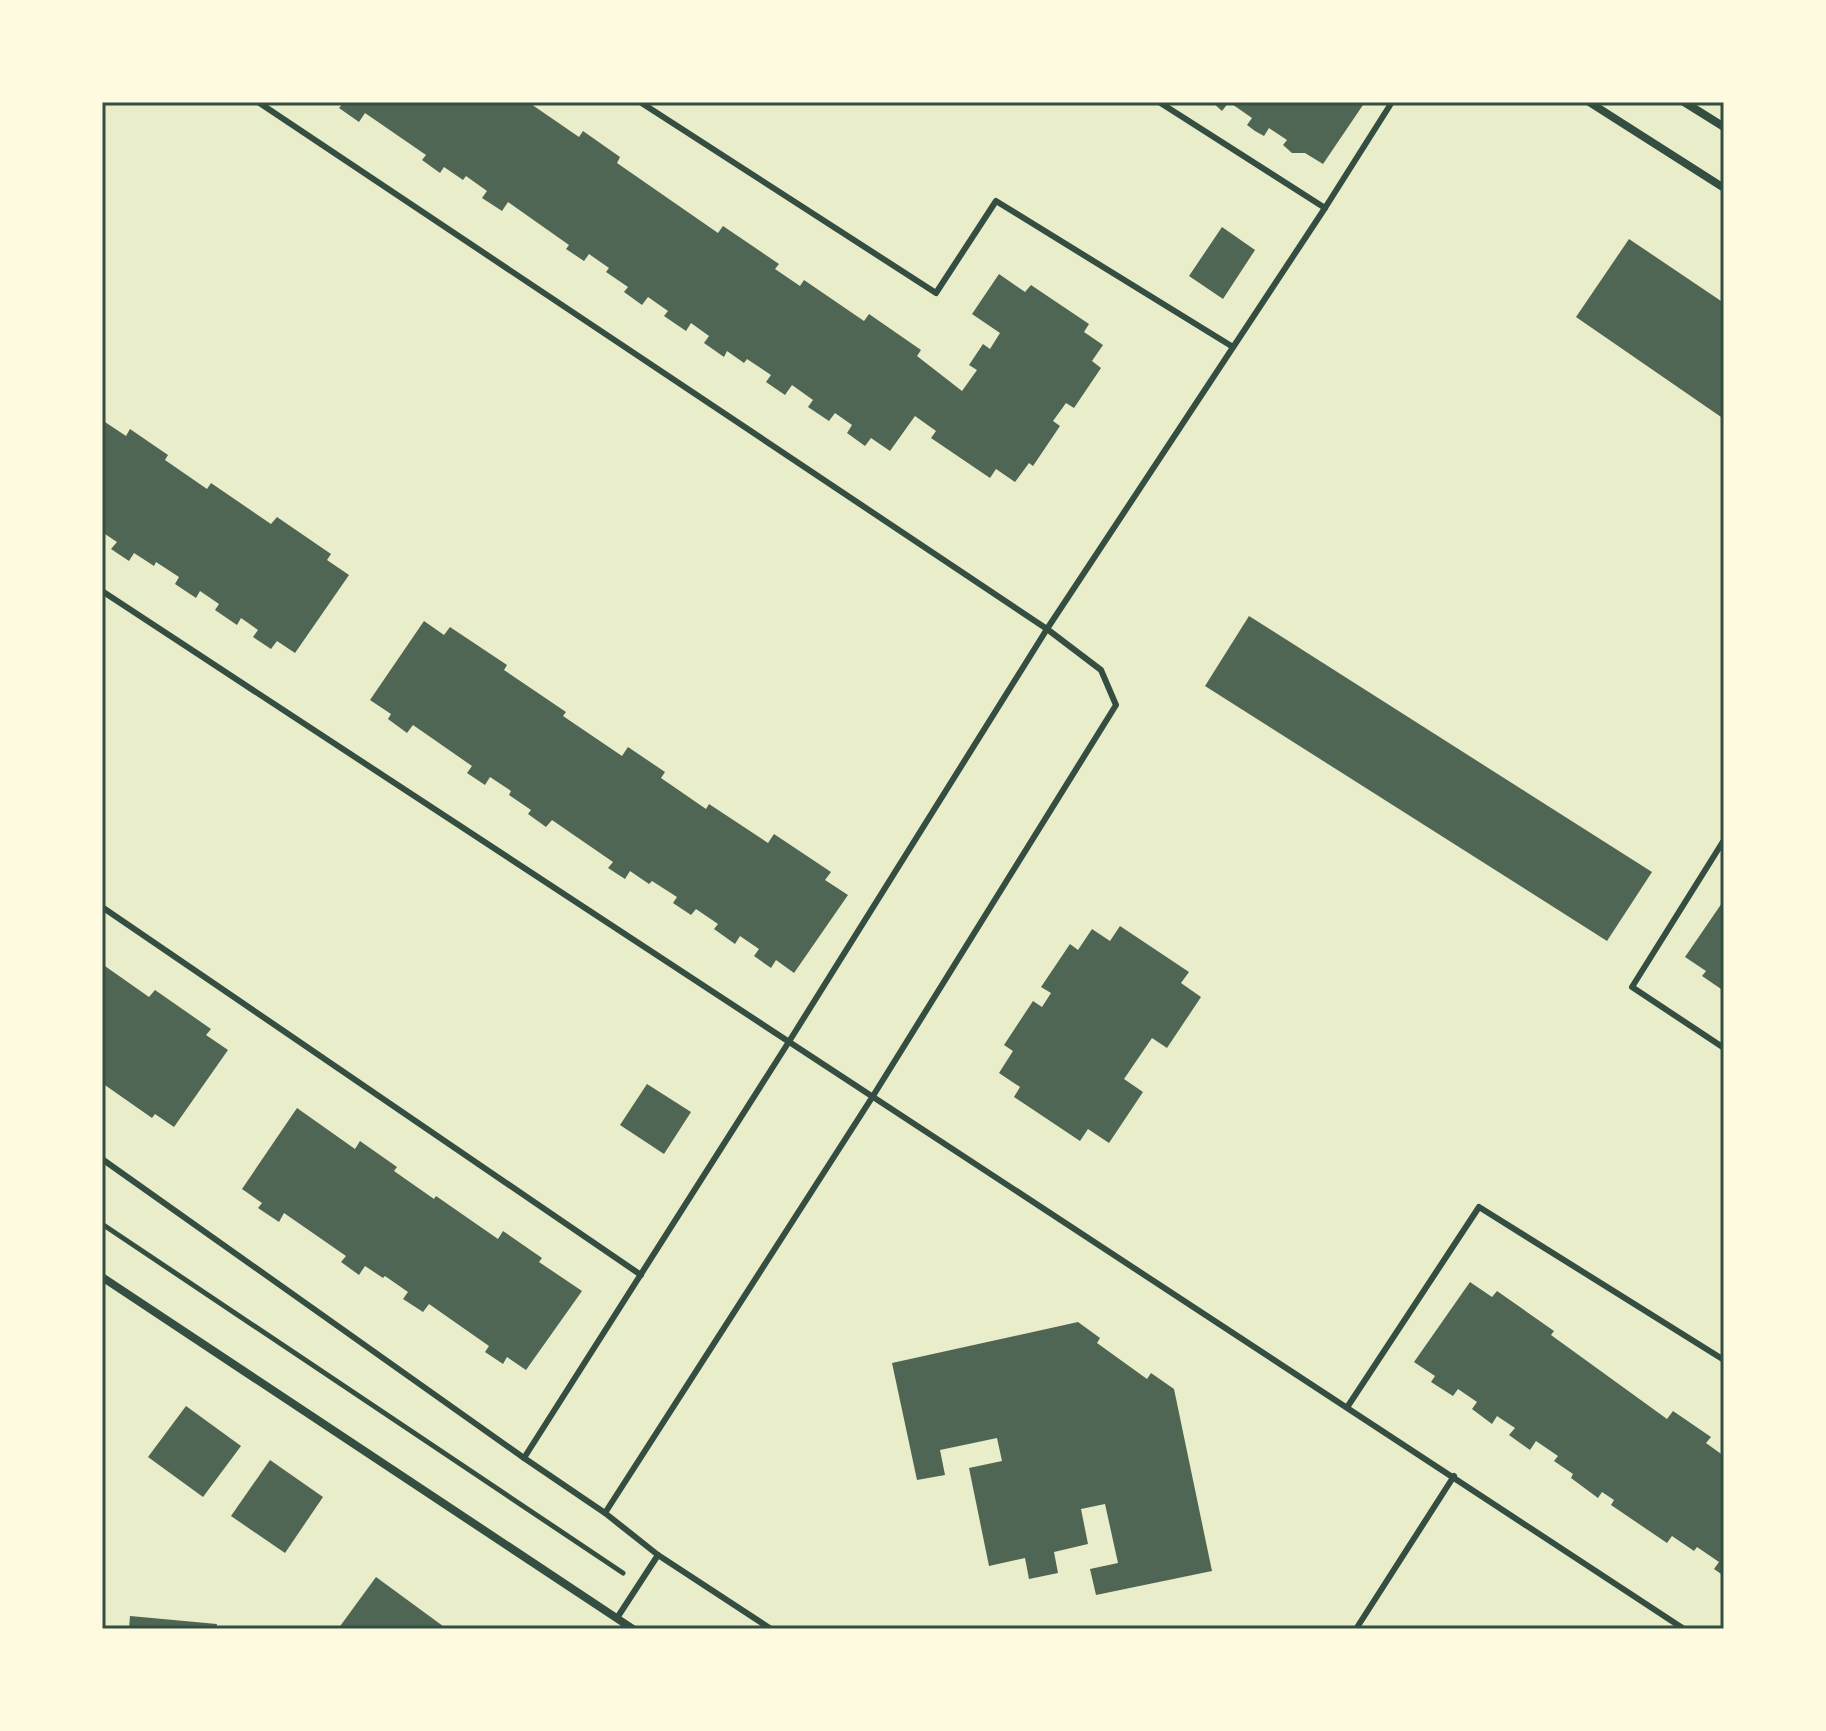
<svg xmlns="http://www.w3.org/2000/svg" width="1826" height="1731" viewBox="0 0 1826 1731" font-family="'Fira Sans Condensed',sans-serif">
<style>
.building{fill:#4f6655}
.lines{fill:none;stroke-linecap:round;stroke-linejoin:round}
.path{stroke:#344e41;stroke-width:5}
.service{stroke:#344e41;stroke-width:6}
.minor{stroke:#344e41;stroke-width:8}
.neatline{fill:none;stroke:#344e41;stroke-width:3}
</style>
<rect width="100%" height="100%" fill="#e9edc9"/>
<g class="building">
<polygon points="344,102 528,102 579,137 583,131 620,157 617,163 718,233 723,226 779,264 775,269 800,286 804,280 864,321 869,314 921,350 917,356 962,391 977,370 969,365 983,344 990,349 1000,333 972,314 999,274 1025,292 1031,285 1089,324 1084,332 1103,345 1092,361 1101,368 1074,408 1066,403 1053,421 1060,426 1033,466 1029,463 1015,482 996,469 990,478 931,438 936,431 915,416 890,451 871,438 865,446 847,433 852,425 835,413 829,421 808,407 813,400 792,385 785,395 766,382 771,375 747,359 744,363 727,351 724,357 704,343 709,336 691,323 686,331 664,316 668,311 648,297 642,305 624,292 628,287 606,272 609,268 589,254 584,261 566,249 569,245 508,202 502,211 482,198 487,191 466,176 463,180 444,167 440,173 422,160 426,155 365,113 359,122 339,108"/>
<polygon points="1212,102 1365,102 1323,164 1305,153 1292,153 1283,145 1287,140 1269,128 1264,136 1255,131 1247,125 1252,118 1229,102 1222,111"/>
<polygon points="1222,227 1255,250 1223,299 1189,276"/>
<polygon points="1629,239 1724,303 1724,419 1576,317"/>
<polygon points="102,420 126,436 130,429 168,455 165,460 207,489 211,483 271,524 277,517 331,554 327,560 349,575 295,653 277,641 271,649 253,637 258,630 241,618 237,625 215,610 219,604 200,591 196,598 175,584 179,577 156,562 154,566 134,553 129,561 111,549 117,542 102,532"/>
<polygon points="1249,616 1652,872 1607,941 1205,686"/>
<polygon points="424,621 444,635 450,627 507,665 504,670 566,712 563,716 622,756 628,747 665,772 661,778 706,809 709,804 768,843 774,834 831,872 825,880 848,895 794,973 776,960 771,968 754,956 759,949 740,936 735,944 714,929 718,924 696,909 691,915 673,903 677,897 652,881 649,884 630,871 625,879 608,868 613,862 552,820 546,827 528,814 531,810 509,795 511,791 490,777 485,785 467,773 472,766 413,725 407,733 388,719 391,714 370,700"/>
<polygon points="1724,900 1724,991 1702,976 1706,971 1685,957"/>
<polygon points="1120,926 1189,972 1181,983 1201,997 1167,1048 1152,1038 1124,1079 1143,1092 1109,1143 1088,1129 1080,1141 1014,1097 1020,1087 999,1073 1013,1051 1004,1045 1033,1001 1042,1007 1051,993 1041,987 1070,944 1078,950 1092,929 1110,941"/>
<polygon points="102,964 149,997 155,990 211,1029 206,1035 228,1050 174,1127 155,1114 152,1118 102,1083"/>
<polygon points="647,1084 691,1112 664,1154 620,1125"/>
<polygon points="297,1108 355,1149 360,1141 397,1167 394,1171 434,1199 436,1196 498,1239 503,1231 542,1258 539,1262 582,1291 526,1370 507,1357 503,1364 485,1352 489,1346 429,1304 423,1312 403,1299 408,1292 385,1276 383,1278 365,1266 359,1275 341,1262 346,1256 284,1213 279,1222 258,1208 262,1203 242,1189"/>
<polygon points="1470,1282 1492,1297 1497,1291 1554,1331 1551,1335 1667,1419 1673,1411 1711,1437 1706,1443 1724,1456 1724,1576 1714,1569 1719,1562 1697,1547 1694,1551 1672,1536 1667,1543 1611,1505 1614,1500 1602,1492 1598,1498 1571,1478 1573,1474 1554,1461 1558,1456 1536,1441 1530,1450 1509,1435 1515,1428 1497,1416 1492,1424 1472,1409 1477,1402 1458,1389 1453,1396 1431,1382 1435,1376 1414,1362"/>
<polygon points="1078,1322 1100,1338 1097,1343 1147,1379 1151,1373 1174,1389 1212,1571 1096,1595 1090,1569 1118,1563 1105,1504 1081,1509 1088,1544 1054,1552 1058,1573 1029,1579 1025,1558 989,1566 969,1468 1002,1461 997,1438 940,1450 945,1475 917,1480 892,1363"/>
<polygon points="186,1406 241,1446 203,1497 148,1457"/>
<polygon points="270,1460 323,1497 285,1553 231,1516"/>
<polygon points="376,1577 447,1629 338,1629"/>
<polygon points="130,1616 217,1624 216,1629 129,1629"/>
</g>
<g class="lines">
<polyline class="path" points="102,1224 623,1573"/>
<g class="service">
<polyline points="258,102 1047,629 1101,670 1116,705 873,1096 605,1513"/>
<polyline points="640,102 936,293 996,201 1233,347"/>
<polyline points="1159,102 1325,208 1392,102"/>
<polyline points="102,591 1684,1629"/>
<polyline points="1724,840 1632,987 1724,1048"/>
<polyline points="102,907 641,1275"/>
<polyline points="102,1159 524,1458 605,1513 658,1555 771,1629"/>
<polyline points="1348,1406 1479,1207 1724,1360"/>
<polyline points="524,1458 790,1040 1047,629 1325,208"/>
<polyline points="617,1618 658,1555"/>
<polyline points="1356,1629 1454,1476"/>
</g>
<g class="minor">
<polyline points="1589,102 1724,188"/>
<polyline points="1684,102 1724,127"/>
<polyline points="102,1277 633,1629"/>
</g>
</g>
<rect width="1826" height="1731" fill="none" stroke="#fefae0" stroke-width="208"/>
<rect x="104" y="104" width="1618" height="1523" class="neatline"/>
</svg>
